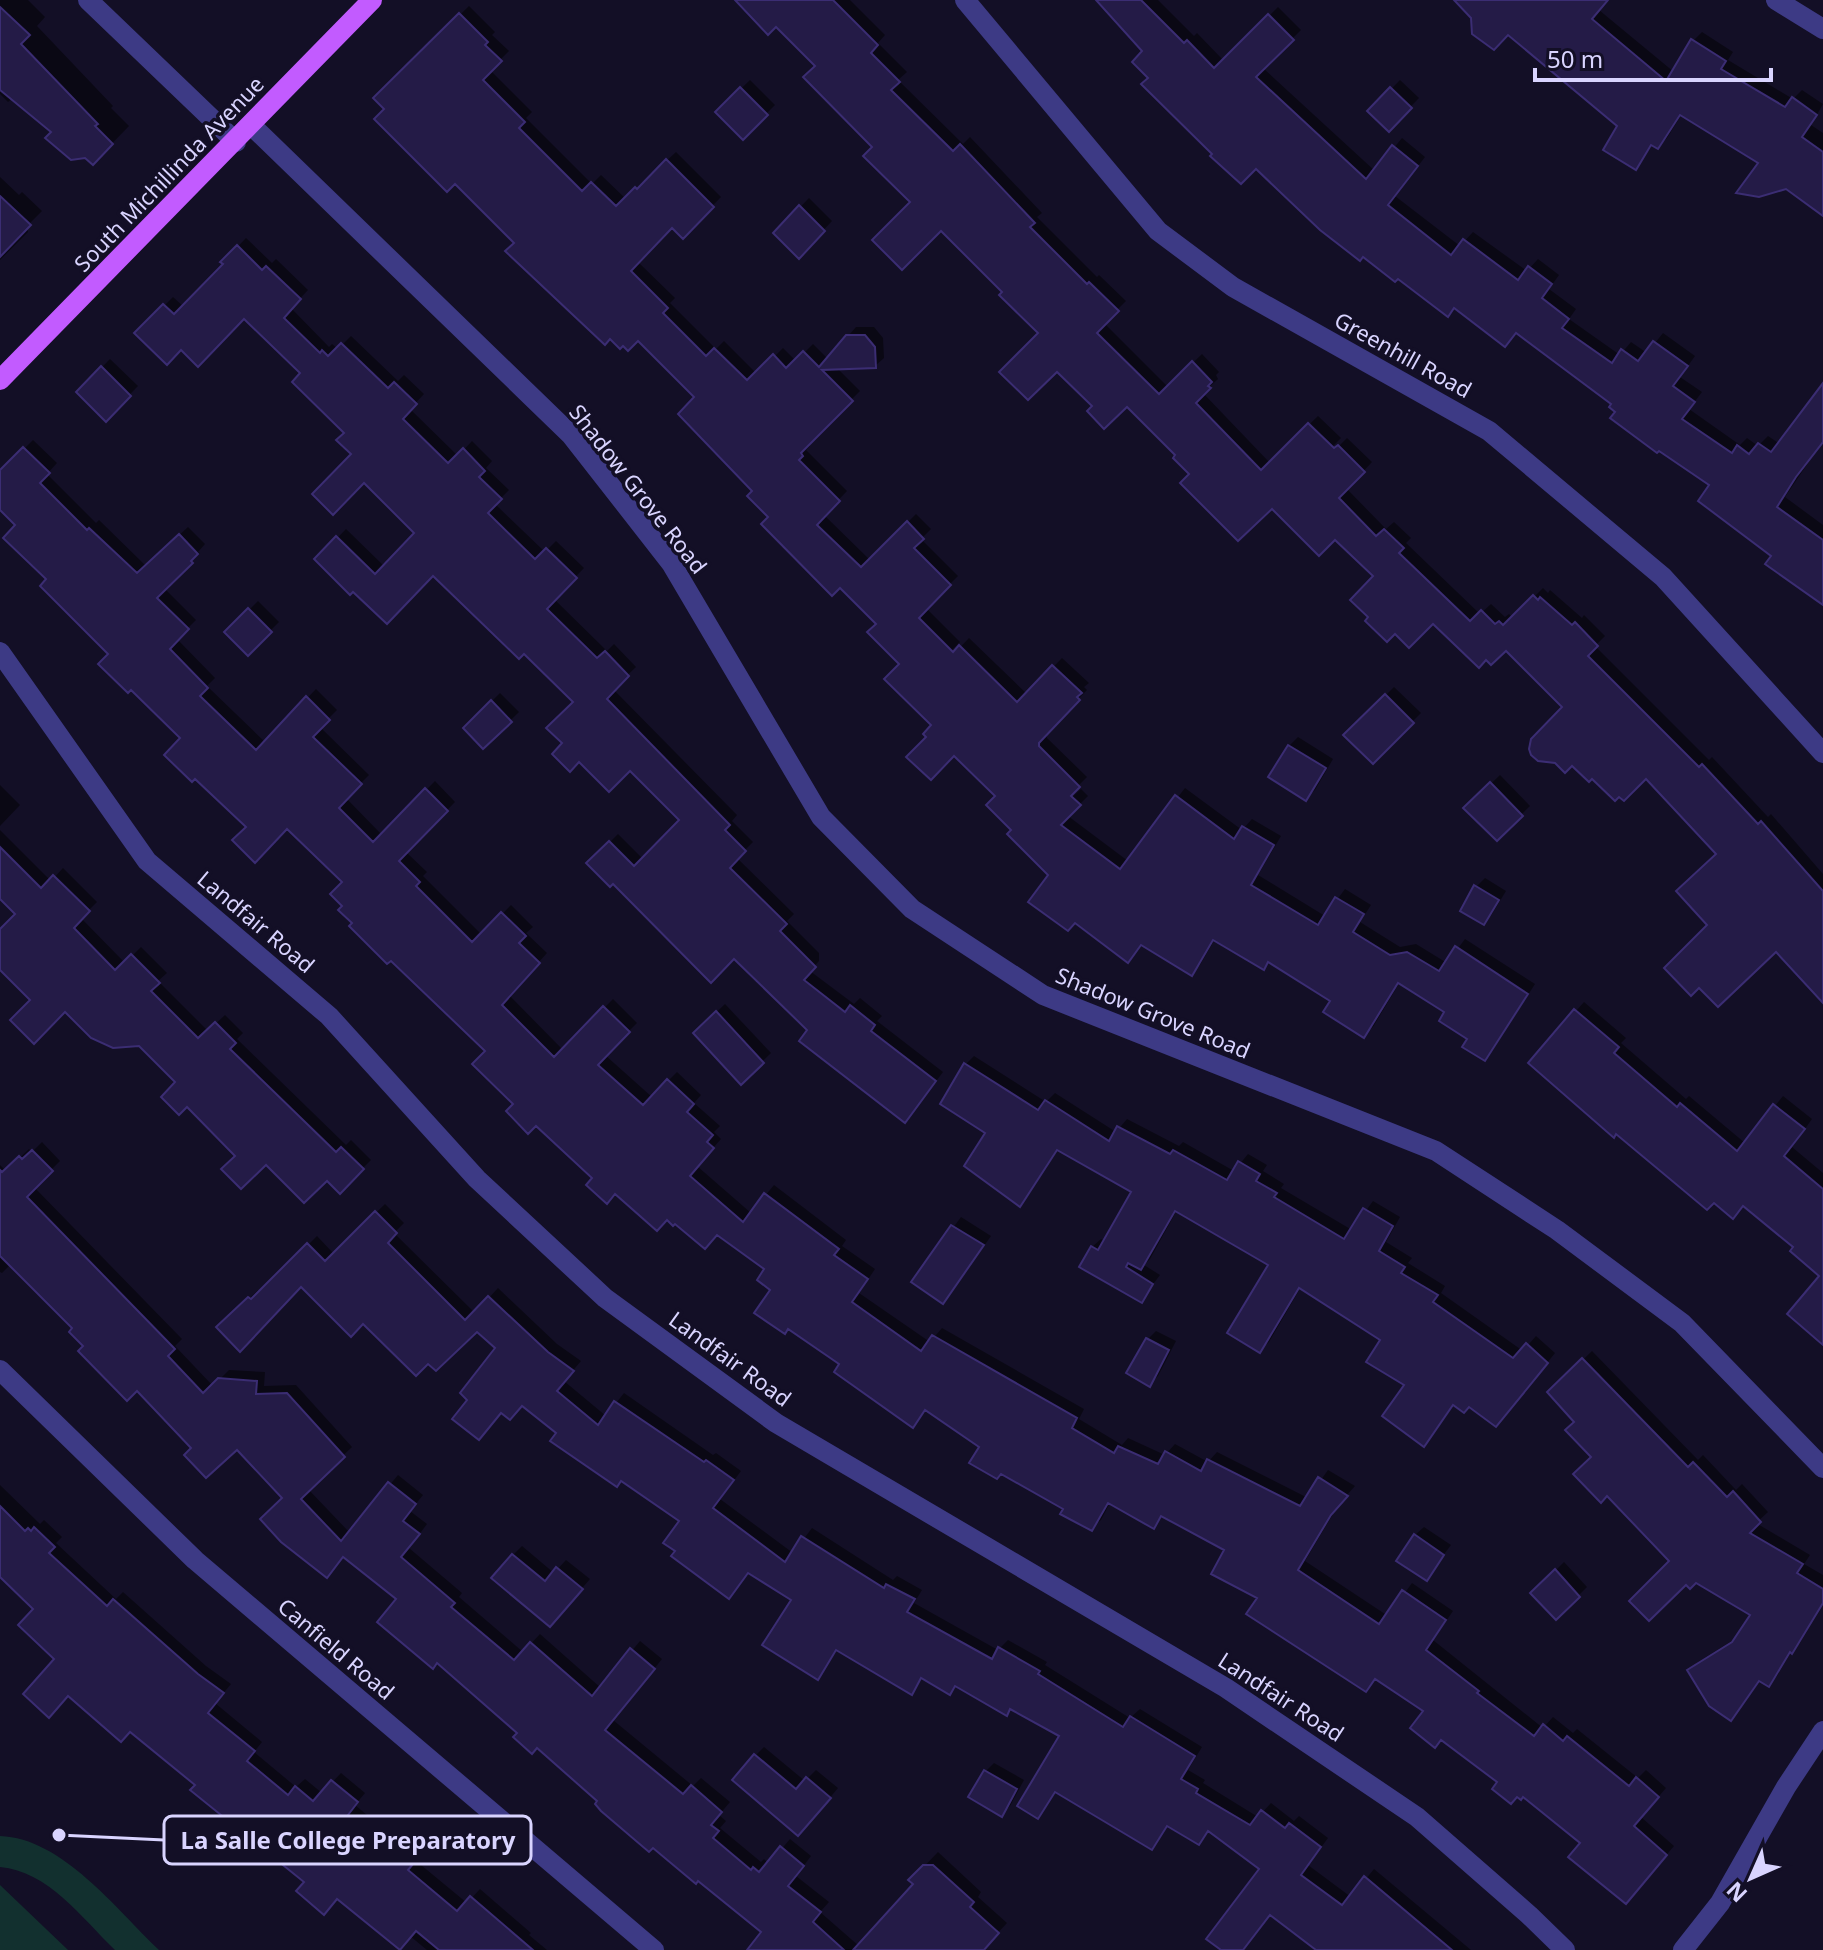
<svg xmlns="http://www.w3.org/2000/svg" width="1823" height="1950" viewBox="0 0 1823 1950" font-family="'Noto Sans',sans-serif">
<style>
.green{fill:#12302f}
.shadow{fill:#0007}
.building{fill:#241b47;stroke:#3b2d73;stroke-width:2}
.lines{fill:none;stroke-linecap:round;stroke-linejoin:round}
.minor{stroke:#3d3a85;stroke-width:20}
.major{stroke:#c25bff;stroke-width:20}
.labels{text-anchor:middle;stroke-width:7;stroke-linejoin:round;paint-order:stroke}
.street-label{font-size:22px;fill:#d9d4ff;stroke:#130f26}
.leader{fill:none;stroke:#d9d4ff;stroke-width:3}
.callout-dot{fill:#d9d4ff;stroke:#130f26;stroke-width:3}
.callout{fill:#130f26;stroke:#d9d4ff;stroke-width:3}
.callout-label{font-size:24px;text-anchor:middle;font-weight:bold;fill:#d9d4ff}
</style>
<rect width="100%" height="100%" fill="#130f26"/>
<g class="green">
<path d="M0,1836C62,1838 116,1909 159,1950H115C82,1918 48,1871 0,1867Z"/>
<polygon points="0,1885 68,1950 0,1950"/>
</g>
<g class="shadow">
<polygon points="0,0 28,0 45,17 37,26 113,106 111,108 129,126 93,163 13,98 8,102 0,94"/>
<polygon points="737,0 850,0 885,35 878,43 907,72 898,80 963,144 970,137 1042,213 1037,217 1097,277 1099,275 1126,301 1104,323 1168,387 1202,354 1219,372 1216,375 1218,379 1203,393 1270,463 1318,416 1341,438 1329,450 1332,453 1347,438 1372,462 1347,489 1386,529 1394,522 1411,538 1406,543 1480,614 1491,604 1505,617 1509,614 1513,618 1543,588 1548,593 1550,590 1582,618 1584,615 1605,636 1595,646 1709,760 1712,757 1768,817 1771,814 1823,874 1823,981 1776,949 1710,925 1718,854 1646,776 1565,707 1506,648 1433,621 1395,632 1370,617 1376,576 1335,537 1272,507 1192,474 1178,455 1127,404 1095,406 1041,333 1005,292 913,202 818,66 776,24"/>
<polygon points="1099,0 1158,0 1194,36 1197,33 1224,61 1278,7 1301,30 1263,68 1375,171 1402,138 1425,157 1395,196 1460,246 1473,232 1527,271 1538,259 1559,275 1549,289 1576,309 1569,319 1620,355 1631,342 1647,353 1663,333 1695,356 1680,377 1702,392 1689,409 1740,445 1747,438 1758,446 1768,436 1780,444 1823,386 1823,441 1785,497 1823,525 1823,603 1773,556 1712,484 1618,411 1614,403 1517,331 1256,166 1215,154 1150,78 1145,51"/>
<polygon points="1474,0 1607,0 1599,10 1674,72 1693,41 1702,32 1733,52 1728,60 1793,99 1802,90 1823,104 1811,125 1823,133 1823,213 1761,163 1682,114 1667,138 1658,147 1653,144 1635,168 1620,126"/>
<polygon points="469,6 495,32 492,35 509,51 490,70 532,112 526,118 592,184 601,175 626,199 676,152 721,197 683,236 673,226 638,262 675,298 670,303 716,349 724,341 757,374 783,348 796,361 813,344 828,359 856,327 874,327 883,338 884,358 875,366 837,368 860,391 808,443 810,446 806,450 847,491 824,515 870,560 916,514 931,529 921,539 958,576 926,608 960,642 944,658 947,661 969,638 1027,694 1062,658 1089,683 1084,687 1087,690 1046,733 1047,738 1087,777 1063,801 1065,804 1081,789 1088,796 1068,816 1128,861 1185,788 1242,830 1252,819 1281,836 1258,875 1325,916 1345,889 1371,905 1360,922 1400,947 1416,944 1447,963 1465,939 1535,984 1493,1050 1484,1059 1447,1012 1400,982 1373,1027 1364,1035 1333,1001 1270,961 1263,968 1215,939 1200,965 1191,973 1142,944 1136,952 1051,875 1013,830 998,796 955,753 929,737 934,725 878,624 771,517 697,397 638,338 516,243 376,98"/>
<polygon points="750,80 775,105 743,137 717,112"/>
<polygon points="1400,80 1419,98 1389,129 1370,111"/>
<polygon points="0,177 19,195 22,192 42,211 27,226 28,232 0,260"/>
<polygon points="809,198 832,221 799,256 775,233"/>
<polygon points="246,238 272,263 276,259 308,290 291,308 329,347 332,344 338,349 351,336 398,381 404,375 424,394 410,409 458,456 472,441 492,461 486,468 509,490 495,504 545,552 556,541 584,568 554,599 607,651 614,644 636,667 613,689 737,815 732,821 753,842 737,858 794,914 787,921 819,953 819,961 810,971 854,1004 860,998 882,1016 877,1021 943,1072 913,1112 810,1030 734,957 589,863 618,834 643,859 682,820 630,769 564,744 576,701 524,651 433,574 387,621 317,559 346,529 385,567 417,533 303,373 244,317 181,348 137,333 173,297 184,307 226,264 223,262"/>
<polygon points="110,359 138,386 106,419 78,392"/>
<polygon points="33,440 57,463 47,474 96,523 99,520 146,566 188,527 205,544 198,552 200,553 164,588 196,620 177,639 215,678 207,686 265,742 316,689 337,710 320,727 369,775 346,798 382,835 435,781 455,802 406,852 427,872 423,876 482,935 511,905 533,927 526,933 547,953 509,995 563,1050 613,999 637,1023 605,1055 652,1097 677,1072 701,1095 694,1103 720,1126 714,1132 721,1139 697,1166 751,1213 774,1185 846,1240 842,1246 875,1269 859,1293 930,1342 942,1328 1084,1409 1079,1419 1122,1445 1128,1438 1165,1455 1175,1444 1208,1462 1217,1452 1308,1498 1328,1470 1355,1486 1339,1504 1305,1561 1388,1616 1412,1583 1453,1611 1433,1640 1543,1728 1553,1717 1573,1733 1577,1729 1638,1778 1646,1770 1666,1788 1641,1817 1674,1846 1634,1893 1583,1842 1523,1794 1500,1782 1426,1711 1376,1677 1366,1689 1260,1598 1227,1550 1163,1515 1153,1526 1110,1503 1101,1520 1092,1528 982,1446 927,1409 913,1425 842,1364 773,1289 767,1268 718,1233 675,1221 595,1178 515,1104 488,1051 355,923 345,906 344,882 287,827 248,827 183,738 49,579 18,524 0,508 0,473"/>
<polygon points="258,601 279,622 248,653 227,632"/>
<polygon points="1394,687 1421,713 1373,761 1346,735"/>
<polygon points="500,693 519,712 484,746 465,728"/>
<polygon points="1298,737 1333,759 1315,790 1306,798 1289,746"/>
<polygon points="1500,775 1530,806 1497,838 1466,808"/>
<polygon points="0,785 20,805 0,826"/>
<polygon points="0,830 51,881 63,868 97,902 81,918 125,963 141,947 167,973 158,981 208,1031 225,1015 243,1033 237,1039 346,1145 351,1140 371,1160 340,1191 327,1178 238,1156 178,1082 139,1044 65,1009 33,1000 0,967 0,932 18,914 0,896"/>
<polygon points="1485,878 1506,891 1492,914 1484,923 1476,887"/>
<polygon points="1584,1002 1626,1038 1621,1043 1686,1099 1689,1096 1745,1143 1783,1096 1812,1119 1792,1147 1823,1173 1823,1343 1822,1275 1796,1247 1744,1204 1530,1063"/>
<polygon points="725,1004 771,1053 741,1082 695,1033"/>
<polygon points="974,1056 1046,1102 1055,1093 1116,1132 1127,1119 1179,1146 1183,1142 1234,1171 1248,1154 1267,1165 1263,1171 1284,1184 1281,1188 1352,1230 1373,1201 1400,1217 1386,1242 1412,1258 1408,1263 1445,1286 1441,1293 1523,1351 1536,1336 1555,1353 1505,1416 1470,1405 1455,1404 1424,1444 1407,1384 1382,1340 1301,1287 1269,1342 1260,1350 1271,1265 1177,1210 1150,1259 1144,1265 1160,1275 1141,1300 1092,1247 1101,1239 1106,1242 1134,1192 1058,1148 1028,1196 1019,1204 987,1133 942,1104 966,1064"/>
<polygon points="42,1142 60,1161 34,1187 182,1339 175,1346 213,1386 229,1370 265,1372 264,1386 296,1385 352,1447 308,1489 350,1533 398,1475 423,1495 410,1511 427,1524 409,1548 462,1593 459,1597 523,1652 540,1634 601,1688 640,1641 662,1659 613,1720 693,1786 701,1778 730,1802 719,1815 726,1821 720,1828 761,1862 764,1859 769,1864 790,1839 811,1856 796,1876 829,1902 820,1912 859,1946 915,1884 911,1880 938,1852 981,1892 978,1897 1007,1923 982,1950 769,1950 764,1932 600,1801 520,1732 399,1599 285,1498 237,1447 193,1448 137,1388 86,1346 75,1328 11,1264 2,1273 0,1272 0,1165 6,1171 29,1149 32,1152"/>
<polygon points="385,1204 404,1223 394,1233 475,1313 498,1288 557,1344 581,1361 564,1381 606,1416 624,1393 713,1455 716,1453 741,1471 720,1499 793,1553 812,1528 893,1580 897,1576 922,1590 914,1603 998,1650 1008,1640 1047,1662 1045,1665 1130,1718 1140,1709 1202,1747 1188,1770 1205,1780 1203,1783 1258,1817 1271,1803 1294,1821 1299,1816 1328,1838 1308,1865 1351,1897 1374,1869 1471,1950 1320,1950 1271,1913 1243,1950 1224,1950 1262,1869 1210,1830 1199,1843 1169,1824 1152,1847 1057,1791 1038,1817 1062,1735 1012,1707 1006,1713 957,1685 950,1692 924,1677 911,1692 838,1648 817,1677 793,1599 750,1571 729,1596 678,1551 682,1521 523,1404 502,1411 470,1400 498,1348 477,1329 363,1322 301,1284 267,1318 270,1321 240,1349 219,1327 258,1290 261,1292 317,1236 334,1254"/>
<polygon points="961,1217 991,1236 951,1293 914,1281"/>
<polygon points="1156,1331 1176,1341 1158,1376 1149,1385 1148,1339"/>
<polygon points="1592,1351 1698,1460 1703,1455 1736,1490 1742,1484 1768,1512 1756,1523 1810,1555 1804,1564 1823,1575 1823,1605 1800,1643 1791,1652 1777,1676 1769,1684 1761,1680 1730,1719 1690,1671 1698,1662 1738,1637 1753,1614 1671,1561 1593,1457 1576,1422 1550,1392"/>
<polygon points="0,1485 40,1524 44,1520 62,1537 56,1543 116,1599 123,1592 206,1666 231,1684 215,1703 262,1742 254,1752 296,1787 305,1779 322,1793 341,1773 365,1793 355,1805 398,1841 412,1826 431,1841 415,1860 467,1903 480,1889 531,1933 529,1935 547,1950 427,1950 410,1936 307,1882 57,1659 36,1609 0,1575"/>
<polygon points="1424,1527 1451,1545 1426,1578 1415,1535"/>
<polygon points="522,1546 554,1573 566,1560 590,1579 558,1616 513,1555"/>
<polygon points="1564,1562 1587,1587 1556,1618 1533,1593"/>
<polygon points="764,1747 805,1781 816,1770 838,1788 807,1825 755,1756"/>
<polygon points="994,1763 1024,1780 1010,1806 1002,1814 986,1771"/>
</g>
<g class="building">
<polygon points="735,0 833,0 878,45 871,53 900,82 891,90 953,151 960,144 1035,223 1030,227 1087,284 1089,282 1119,311 1097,333 1159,394 1192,361 1212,382 1208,386 1211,388 1196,403 1261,470 1308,423 1334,448 1338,445 1365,472 1339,498 1376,536 1384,529 1404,548 1399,553 1470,621 1481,610 1495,624 1499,621 1503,625 1533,595 1538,600 1540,597 1572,625 1575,622 1598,646 1588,656 1699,767 1702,764 1758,824 1761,821 1823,891 1823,1003 1776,952 1718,1007 1699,988 1691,996 1664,968 1707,925 1676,891 1716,854 1646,779 1624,801 1619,797 1615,801 1592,779 1589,782 1572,766 1565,773 1555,763 1538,761 1531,755 1529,749 1531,739 1562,707 1506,651 1491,665 1486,660 1479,668 1433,624 1409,648 1395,634 1387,642 1365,621 1368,617 1350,600 1373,576 1335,540 1319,556 1272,509 1238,541 1180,483 1189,474 1173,458 1175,455 1127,407 1104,429 1087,411 1092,406 1057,372 1028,400 999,372 1038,333 999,295 1002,292 941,231 902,270 872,240 910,202 863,156 872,147 803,77 815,66 776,27 768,35"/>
<polygon points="1096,0 1141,0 1184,43 1187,40 1214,68 1268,14 1294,40 1256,77 1366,179 1392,145 1418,166 1388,205 1451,255 1463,239 1518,280 1528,266 1552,284 1542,298 1569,319 1562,328 1612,363 1621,349 1638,361 1653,341 1688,366 1673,386 1695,402 1682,419 1732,453 1737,445 1749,454 1758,443 1771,452 1823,383 1823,442 1796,477 1777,507 1823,540 1823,605 1765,564 1771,556 1698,501 1709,485 1659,451 1657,453 1610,418 1615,412 1609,407 1611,404 1516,333 1505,347 1454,308 1448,317 1398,279 1395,282 1363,257 1360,261 1320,230 1256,169 1241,184 1210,156 1212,154 1141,84 1148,78 1132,62 1142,51"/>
<polygon points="1454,0 1608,0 1592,19 1666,81 1691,39 1726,61 1721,69 1785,107 1792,97 1817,115 1802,137 1823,152 1823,216 1786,189 1759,197 1736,193 1758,163 1680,115 1658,149 1651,145 1636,170 1603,150 1617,126 1508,35 1494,50 1472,34 1471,18"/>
<polygon points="0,7 30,35 21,44 98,124 95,126 113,144 93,165 85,158 71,160 45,138 51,132 0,90"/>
<polygon points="459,13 488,42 485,45 502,61 483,80 525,122 519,128 582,191 591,182 616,206 635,187 637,189 666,159 714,207 683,239 672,228 631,271 668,308 663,313 706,356 714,348 747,380 773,354 786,368 803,351 819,367 846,335 865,335 875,347 876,368 822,370 853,401 801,453 803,456 799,460 840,501 817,525 861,567 907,521 924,539 914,548 951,585 919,618 953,652 959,645 1017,702 1052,665 1082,693 1077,697 1080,700 1039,743 1039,746 1080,787 1071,796 1081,805 1061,825 1120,869 1175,795 1234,839 1242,826 1274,845 1251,885 1318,925 1335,897 1364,914 1353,932 1390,955 1407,952 1439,971 1455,946 1528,994 1485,1061 1462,1047 1467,1039 1439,1021 1444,1012 1398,983 1364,1038 1323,1012 1330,1001 1268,962 1264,970 1213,940 1192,976 1141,945 1128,963 1075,923 1068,931 1028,902 1048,875 1007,834 1011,830 986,805 995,796 954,756 931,780 906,757 926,737 923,734 931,725 884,679 899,664 867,632 876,624 840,588 832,596 761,524 768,517 747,496 752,491 678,414 694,397 638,341 628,351 623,346 620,349 610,339 605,345 505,251 514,243 455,184 447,192 374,119 384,109 373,98"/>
<polygon points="740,87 768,115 743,140 715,112"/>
<polygon points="1390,87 1412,108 1389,132 1367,111"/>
<polygon points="0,196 31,225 0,257"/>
<polygon points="799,205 825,231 799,259 773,233"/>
<polygon points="237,245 262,270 266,266 301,299 284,318 320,353 322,350 328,356 341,343 388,388 394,382 417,404 403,419 448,463 463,448 485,471 479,477 502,499 488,513 535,559 546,548 577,578 547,609 597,658 605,651 629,676 607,699 730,825 725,830 746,851 730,868 787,924 780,931 816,967 804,980 845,1012 850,1005 875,1025 871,1031 936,1081 905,1123 799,1041 807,1030 734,959 711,983 613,884 610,887 586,863 609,841 634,866 679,820 630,771 609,792 579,762 570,772 552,754 562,743 546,728 573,702 524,654 519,659 433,576 387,624 353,592 350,595 314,559 336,536 375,574 414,533 364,483 333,515 312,494 351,454 336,440 344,433 292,382 300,373 244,319 198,367 181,350 167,365 134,333 163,304 174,314 223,264 220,262"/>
<polygon points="101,366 131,396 106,422 76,392"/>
<polygon points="23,447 50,473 40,483 87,530 89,528 137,573 179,534 198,554 191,561 193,563 157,598 189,629 170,649 208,688 200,696 256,750 306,696 330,720 313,737 362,784 339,808 373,842 425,788 448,811 399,861 420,882 416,886 472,942 501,912 526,936 519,943 540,963 502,1005 554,1057 603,1006 630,1032 598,1065 643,1105 667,1079 694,1104 687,1112 713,1135 707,1142 714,1148 690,1176 743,1222 764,1193 839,1249 834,1255 868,1279 852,1302 921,1351 932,1335 1077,1418 1072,1428 1114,1453 1118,1446 1158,1464 1165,1451 1201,1471 1207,1459 1300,1506 1318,1477 1348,1496 1331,1515 1298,1570 1379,1624 1402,1590 1446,1620 1426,1650 1479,1691 1477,1693 1534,1736 1543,1724 1563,1741 1567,1736 1629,1786 1636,1777 1659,1797 1634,1826 1667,1855 1626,1904 1568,1857 1580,1843 1523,1797 1521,1800 1517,1797 1511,1804 1492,1789 1497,1782 1441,1740 1435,1748 1410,1728 1423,1711 1375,1679 1366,1692 1246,1614 1257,1598 1211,1574 1224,1550 1161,1516 1154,1529 1108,1503 1092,1531 1060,1514 1063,1509 1001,1474 997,1479 969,1463 979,1447 925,1410 913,1428 834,1372 839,1364 788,1329 785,1334 754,1313 770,1290 757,1280 764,1269 717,1235 705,1249 675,1224 673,1226 667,1220 657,1231 615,1194 607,1204 586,1185 592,1178 536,1126 528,1134 506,1111 513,1104 472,1064 485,1051 391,961 387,964 349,926 352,923 338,910 342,906 330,894 342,882 287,829 255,863 232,840 246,827 195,779 192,782 164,755 180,738 131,690 128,693 98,664 108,654 40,586 46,579 3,538 15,525 0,510 0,470"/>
<polygon points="248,608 272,632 248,656 224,632"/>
<polygon points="1385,694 1414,723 1373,764 1343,735"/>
<polygon points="491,700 512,722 483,749 463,728"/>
<polygon points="1288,745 1326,768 1306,801 1268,777"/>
<polygon points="1490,782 1523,816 1497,841 1463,808"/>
<polygon points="0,847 41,888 53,875 90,911 74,928 115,970 131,954 160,983 151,991 198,1038 215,1022 236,1043 230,1049 336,1152 341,1147 364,1169 340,1194 327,1181 304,1203 266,1165 241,1189 221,1169 235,1156 187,1107 179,1115 161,1097 175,1082 139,1046 113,1048 91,1038 65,1012 34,1044 10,1020 30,1000 0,970 0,929 15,914 0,899"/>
<polygon points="1474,885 1499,900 1484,925 1460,911"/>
<polygon points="1574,1009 1619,1047 1614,1053 1677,1107 1680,1103 1737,1151 1773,1104 1805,1129 1784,1156 1823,1189 1823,1345 1787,1314 1819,1276 1790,1251 1793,1247 1743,1206 1733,1219 1714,1203 1707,1210 1616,1134 1614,1138 1528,1063"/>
<polygon points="716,1011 764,1063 741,1085 693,1033"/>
<polygon points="964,1063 1038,1110 1045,1100 1109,1141 1117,1126 1170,1154 1173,1150 1227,1180 1238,1161 1260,1174 1256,1181 1277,1193 1274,1197 1344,1239 1363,1208 1393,1226 1379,1251 1405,1267 1401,1273 1438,1295 1433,1302 1513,1358 1526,1343 1548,1363 1496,1427 1469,1407 1464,1413 1453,1405 1424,1447 1382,1416 1404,1385 1366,1362 1380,1340 1299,1288 1260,1353 1227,1333 1268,1265 1175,1211 1141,1270 1128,1263 1126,1267 1153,1284 1142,1303 1079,1267 1091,1246 1098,1250 1131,1192 1057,1150 1020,1207 964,1166 985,1133 940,1104"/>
<polygon points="32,1150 53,1171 27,1197 175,1349 168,1356 203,1393 218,1378 257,1381 256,1394 287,1393 345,1457 301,1499 341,1541 388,1482 416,1504 403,1521 420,1534 401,1557 455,1603 451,1607 514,1660 530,1642 592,1696 630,1648 655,1669 605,1730 683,1794 691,1785 722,1812 711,1825 719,1831 713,1838 751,1870 753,1867 759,1872 780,1846 804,1866 788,1886 821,1912 813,1922 844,1950 747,1950 761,1932 698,1881 696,1884 653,1848 649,1852 601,1811 595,1804 597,1801 537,1748 532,1754 513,1737 517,1733 437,1663 433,1669 377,1622 396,1599 343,1557 327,1578 281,1542 260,1519 282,1498 237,1450 206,1478 184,1455 191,1448 137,1391 127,1401 78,1351 83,1346 69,1332 72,1328 0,1256 0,1170 2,1172 19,1156 22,1159"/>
<polygon points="375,1211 397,1233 388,1243 465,1320 488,1296 548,1352 574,1371 557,1391 598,1425 614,1401 704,1462 706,1460 734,1480 713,1508 785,1562 801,1536 884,1588 886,1584 915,1599 907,1612 992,1659 998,1647 1040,1671 1038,1674 1123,1727 1130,1716 1195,1756 1181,1779 1198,1789 1196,1793 1250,1825 1261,1810 1285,1828 1289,1823 1321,1847 1301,1875 1342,1905 1364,1876 1452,1950 1316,1950 1270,1915 1243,1950 1221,1950 1206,1939 1259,1869 1208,1831 1199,1845 1167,1826 1152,1850 1055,1792 1038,1819 1017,1806 1059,1736 1010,1709 1007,1716 955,1686 950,1695 921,1678 912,1695 836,1650 818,1680 762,1645 791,1600 748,1573 729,1599 671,1556 675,1551 663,1543 679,1521 621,1481 617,1487 550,1441 556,1433 522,1406 510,1420 501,1413 479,1440 452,1419 467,1400 460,1393 495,1348 477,1332 436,1371 428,1364 416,1376 363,1324 351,1337 301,1287 240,1352 216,1327 248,1297 251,1299 307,1243 325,1261"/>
<polygon points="951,1225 984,1245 943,1304 911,1282"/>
<polygon points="1146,1338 1169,1350 1150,1387 1126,1373"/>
<polygon points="1582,1358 1688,1467 1693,1462 1727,1497 1733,1491 1761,1522 1750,1533 1803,1564 1797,1573 1823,1589 1823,1603 1792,1654 1790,1652 1769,1687 1759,1681 1731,1721 1709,1706 1687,1670 1732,1642 1750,1615 1696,1583 1690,1589 1686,1585 1649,1621 1629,1601 1669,1561 1607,1496 1601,1503 1573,1474 1591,1457 1565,1430 1574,1422 1547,1392"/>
<polygon points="0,1506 25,1531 28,1528 31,1531 34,1527 55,1547 49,1553 107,1606 113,1599 198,1674 224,1693 208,1713 255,1751 247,1761 288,1795 295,1786 313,1801 331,1780 358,1802 348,1815 389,1848 402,1833 424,1851 408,1870 457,1911 470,1896 533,1950 439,1950 416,1931 400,1950 337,1899 324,1915 296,1891 304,1882 190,1790 195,1785 130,1732 121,1742 68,1696 49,1718 23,1694 54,1659 18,1625 33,1609 0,1577"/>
<polygon points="1414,1534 1444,1555 1427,1581 1396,1561"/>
<polygon points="512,1554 545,1581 556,1567 583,1589 550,1627 491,1578"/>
<polygon points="1555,1569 1580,1597 1556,1620 1530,1593"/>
<polygon points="754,1754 796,1789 806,1777 831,1798 798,1836 732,1780"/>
<polygon points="984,1770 1017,1789 1002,1817 968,1797"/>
<polygon points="923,1865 933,1865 974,1902 970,1907 999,1933 984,1950 853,1950 913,1884 908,1880"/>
</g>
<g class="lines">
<g class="minor">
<polyline points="88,0 236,142"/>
<polyline points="965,0 1158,231 1233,287 1489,431 1663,577 1823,753"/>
<polyline points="1776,0 1823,29"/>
<polyline points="251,125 571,435 671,563 821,817 912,909 1043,995 1436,1151 1557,1230 1682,1323 1823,1468"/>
<polyline points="0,652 147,861 329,1016 477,1179 605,1298 776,1423 1226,1688 1417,1817 1529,1915 1565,1950"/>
<polyline points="0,1370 195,1560 654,1950"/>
<polyline points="1683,1950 1720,1903 1786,1787 1823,1731"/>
</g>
<polyline class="major" points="0,380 372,0"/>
</g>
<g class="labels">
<g class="street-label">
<text transform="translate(169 174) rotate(-46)" y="8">South Michillinda Avenue</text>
<text transform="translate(1403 355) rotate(29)" y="8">Greenhill Road</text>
<text transform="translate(638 489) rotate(52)" y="8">Shadow Grove Road</text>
<text transform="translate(256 922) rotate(40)" y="8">Landfair Road</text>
<text transform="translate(1153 1013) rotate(22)" y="8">Shadow Grove Road</text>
<text transform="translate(730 1359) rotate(36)" y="8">Landfair Road</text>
<text transform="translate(336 1649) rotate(40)" y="8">Canfield Road</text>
<text transform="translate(1281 1697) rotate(33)" y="8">Landfair Road</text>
</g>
</g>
<path class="leader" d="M59 1835L164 1840"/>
<circle class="callout-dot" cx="59" cy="1835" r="8"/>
<rect class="callout" x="164" y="1816" width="367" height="48" rx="8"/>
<g class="callout-label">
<text x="348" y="1849">La Salle College Preparatory</text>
</g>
<g transform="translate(1751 1878) rotate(225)" stroke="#130f26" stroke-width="6" paint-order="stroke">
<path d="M0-6L14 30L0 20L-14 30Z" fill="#d9d4ff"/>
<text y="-12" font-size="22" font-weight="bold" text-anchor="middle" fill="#d9d4ff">N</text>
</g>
<path d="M1535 68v12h236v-12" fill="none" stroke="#d9d4ff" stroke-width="4"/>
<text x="1547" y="68" font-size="24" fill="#d9d4ff" stroke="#130f26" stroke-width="6" paint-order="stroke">50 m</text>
</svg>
